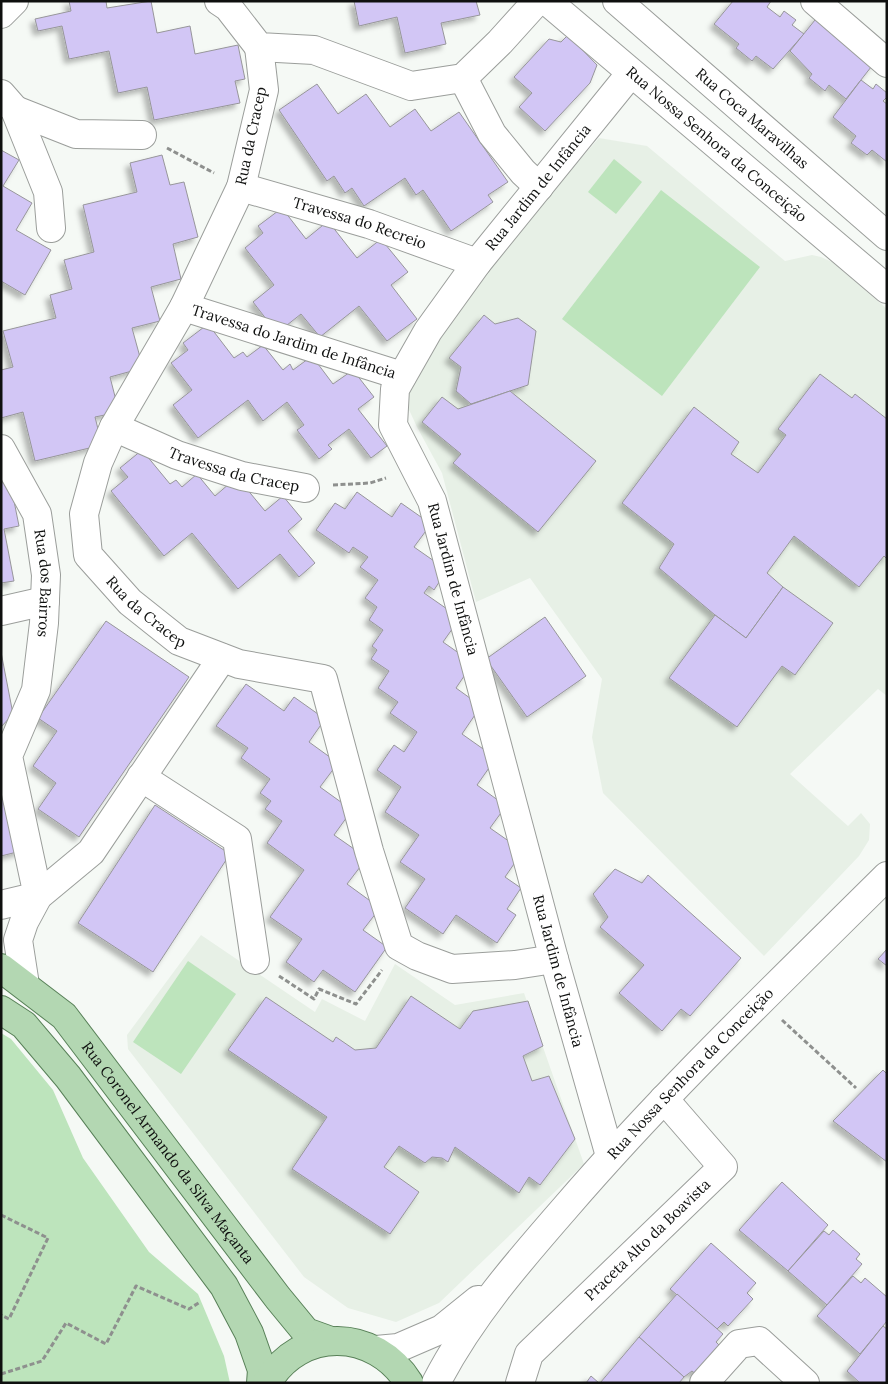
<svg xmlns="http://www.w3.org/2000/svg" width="888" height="1384" viewBox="0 0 888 1384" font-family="Lora,serif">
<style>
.built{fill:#e7f0e6}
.green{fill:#bde4bc}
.building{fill:#d2c6f5;stroke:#97969a;filter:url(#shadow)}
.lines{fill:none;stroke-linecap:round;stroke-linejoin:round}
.minor-casing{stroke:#9b9e9b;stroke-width:30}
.major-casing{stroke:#588058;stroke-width:30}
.path{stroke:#8e908e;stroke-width:3;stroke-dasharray:5 2.5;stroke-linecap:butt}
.minor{stroke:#fff;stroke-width:28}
.major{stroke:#b3d7b2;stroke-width:28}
.labels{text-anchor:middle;stroke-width:4;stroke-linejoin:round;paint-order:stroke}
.street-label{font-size:15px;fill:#0f100f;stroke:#fff}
</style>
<defs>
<filter id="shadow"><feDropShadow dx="-4.5" dy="4.5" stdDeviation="2.5" flood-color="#0004"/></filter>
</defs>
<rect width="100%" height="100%" fill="#f5f9f5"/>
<g class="built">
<polygon points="599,138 647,146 785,261 812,255 821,257 832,262 887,309 887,696 878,689 790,774 848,826 861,813 870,824 869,840 859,856 764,956 603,793 592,737 602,679 530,578 476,602 442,473 417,427 405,401 409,376 442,325 544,200"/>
<polygon points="201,935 315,1012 322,999 365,1021 395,964 455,1005 524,993 584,1164 439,1303 396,1322 348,1308 304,1277 128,1049 127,1035"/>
</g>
<g class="green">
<polygon points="614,159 642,182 616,214 588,192"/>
<polygon points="661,190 760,267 662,396 562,319"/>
<polygon points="188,961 236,994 181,1074 133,1042"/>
<polygon points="1,1033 11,1039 53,1090 83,1158 149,1252 198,1294 224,1356 230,1383 1,1383"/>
</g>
<g class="building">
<polygon points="69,1 106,1 107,8 151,1 157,33 190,26 195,54 238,45 245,79 235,81 240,103 154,120 147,87 118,93 109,51 69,59 62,26 38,31 35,19 71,11"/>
<polygon points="354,1 476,1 480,15 441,23 446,44 405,53 397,17 359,26"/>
<polygon points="733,1 771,1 767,7 780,17 784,11 796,20 792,25 804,34 773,69 756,56 752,61 736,48 739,44 714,24"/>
<polygon points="819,15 875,62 846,99 829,85 825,91 809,78 812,74 790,51"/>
<polygon points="568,35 597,65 590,83 545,131 519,107 532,93 514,77 549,39 561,42"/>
<polygon points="861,80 873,89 876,84 887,93 887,97 883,101 887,104 887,162 872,150 867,155 851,143 856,136 833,117"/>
<polygon points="317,84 338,114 366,94 390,127 415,109 431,131 459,112 508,182 488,195 493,202 451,231 423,190 416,195 405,178 364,206 352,188 345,193 334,176 327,181 279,110"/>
<polygon points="1,150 19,160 3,186 32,203 16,230 51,250 25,295 1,281"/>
<polygon points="162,155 170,185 184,182 198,237 173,244 181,279 151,287 160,321 132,328 143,368 110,377 119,412 95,417 102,445 35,461 23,412 1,418 1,370 13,367 3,331 56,318 50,295 72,289 64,260 94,252 83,205 137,192 130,163"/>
<polygon points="282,208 306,239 328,221 357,258 381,239 408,272 391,285 417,319 387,341 359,306 320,337 301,314 277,333 253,302 274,285 245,248 263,233 258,226"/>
<polygon points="484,315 495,324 518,318 536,331 528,385 471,404 456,391 461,367 449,358"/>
<polygon points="208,324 234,358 243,352 247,357 263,345 283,370 290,364 293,370 312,356 333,384 353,370 374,397 358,409 387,446 371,458 349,429 328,445 332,449 319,459 297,430 304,425 287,402 263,421 248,400 198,438 173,405 192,390 171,363 188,350 183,343"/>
<polygon points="820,374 852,398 855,394 887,419 887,559 884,556 859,587 794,536 767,573 783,587 746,638 715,615 659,568 674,544 622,503 694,407 739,442 731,454 758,473 786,435 778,429"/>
<polygon points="510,391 596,461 538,532 453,463 461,454 422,422 442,397 458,409"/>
<polygon points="142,450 170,484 176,480 182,487 197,474 215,496 237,477 265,511 283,496 302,519 288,531 315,563 299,577 280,554 238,589 192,533 164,556 111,491 128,477 120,468"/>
<polygon points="10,481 19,526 4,529 14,581 1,583 1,483"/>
<polygon points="357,492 392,517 401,503 431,524 414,547 447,570 434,590 429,586 424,593 460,618 443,642 473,663 456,688 481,706 462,734 496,758 477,785 506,806 490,828 523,851 505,877 521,888 507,909 516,915 497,943 456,915 443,934 405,908 425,879 400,862 419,835 385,812 401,787 377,770 394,745 404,752 417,732 390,713 398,702 378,688 389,671 371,659 377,650 372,646 383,630 369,620 377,607 365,598 378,580 360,567 368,557 353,547 349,553 316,530 335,503 345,509"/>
<polygon points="783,587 833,623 795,675 782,666 737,727 669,678 715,615 746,638"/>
<polygon points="545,617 586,676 527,717 486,659"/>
<polygon points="106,621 189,677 79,837 38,809 56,783 33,766 57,731 38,718"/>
<polygon points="1,652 13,714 1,727"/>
<polygon points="246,684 284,711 294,697 325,719 309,742 338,763 320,787 352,810 334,835 367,858 347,884 380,908 363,930 387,947 355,992 323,970 314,982 286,962 302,939 270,917 304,870 267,843 282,821 265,809 271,801 260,793 270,779 241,758 248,748 216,726"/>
<polygon points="1,768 21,851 1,856"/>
<polygon points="155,805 230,854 153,972 78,923"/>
<polygon points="615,869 642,883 648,875 741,958 690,1016 681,1009 662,1031 619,993 644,965 600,927 608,917 593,894"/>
<polygon points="887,949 887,966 878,959"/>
<polygon points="411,996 460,1029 473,1011 528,1001 543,1046 523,1056 532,1081 549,1076 575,1139 540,1185 529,1177 519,1193 455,1147 448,1162 442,1158 432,1157 425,1163 399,1146 384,1167 419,1192 390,1234 292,1169 327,1117 228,1050 266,997 333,1042 336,1037 355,1050 376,1048"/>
<polygon points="883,1070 887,1074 887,1162 833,1121"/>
<polygon points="782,1182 828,1225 788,1271 739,1230"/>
<polygon points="833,1230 860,1254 856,1259 862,1264 827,1305 788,1271 824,1231 829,1235"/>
<polygon points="711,1243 756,1283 747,1293 753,1299 728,1326 724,1322 717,1329 670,1289"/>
<polygon points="853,1276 861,1283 865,1278 887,1297 887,1321 860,1354 817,1316"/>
<polygon points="677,1294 723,1334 716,1342 721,1347 697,1375 692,1371 684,1377 639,1337"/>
<polygon points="883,1326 887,1329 887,1383 860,1383 847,1371"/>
<polygon points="639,1337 684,1377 679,1383 600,1383"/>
<polygon points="591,1376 599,1383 586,1383"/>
</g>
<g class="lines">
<defs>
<g id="minor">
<polyline points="219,1 228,7 259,47 314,50 411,86 463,78 500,42 537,1"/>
<path id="s1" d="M547,1L887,289"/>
<path id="s2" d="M617,1L887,236"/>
<polyline points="815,1 887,63"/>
<polyline points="1,14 14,1"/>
<path id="s3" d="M259,47L264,90L241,187L184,307L114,427L98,463L84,514L88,555L130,602L179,641L239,664L323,679L369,851L399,946L417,956L452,969L515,965L554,959"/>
<polyline points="463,78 492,134 523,172 539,187"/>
<polyline points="1,94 15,110 48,192 51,228"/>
<polyline points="15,110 76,134 142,135"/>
<path id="s4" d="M241,187L369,224L477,263"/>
<path id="s5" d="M184,307L402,376"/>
<path id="s6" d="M114,427L177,455L242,476L305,488"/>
<path id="s7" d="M1,449L37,514L46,575L44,623L36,690L8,756L38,896L1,905"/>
<polyline points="1,611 45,601"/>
<polyline points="141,777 237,839 255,960"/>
<polyline points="25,985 18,940 24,922 38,896 91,852 222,658"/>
<path id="s8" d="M610,1156L554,959L432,501L393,425L395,389L428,331L477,263L631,73"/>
<polyline points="376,1350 398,1348 442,1329 478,1300"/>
<path id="s9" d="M436,1383C470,1317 518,1262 566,1207C666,1091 778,984 887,876"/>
<path id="s10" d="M520,1383L529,1354L723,1167L664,1099"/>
<polyline points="704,1383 739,1344 759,1341 805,1383"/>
</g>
<g id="major">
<path id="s11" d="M1,968L64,1016L278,1298L306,1332L331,1341"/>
<polyline points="1,1010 24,1025 68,1077 224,1286 249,1333 262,1370 261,1383"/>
<path d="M267,1383C300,1326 375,1328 409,1383"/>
</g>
</defs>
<use href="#minor" class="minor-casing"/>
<use href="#major" class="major-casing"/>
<g class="path">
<polyline points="167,148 214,173"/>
<polyline points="333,485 370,483 386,478"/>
<polyline points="279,976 314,999 319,989 356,1004 382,970"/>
<polyline points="782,1020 856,1088"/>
<polyline points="1,1215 48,1238 9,1319 1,1315"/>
<polyline points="1,1374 42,1361 66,1323 106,1344 136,1286 189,1309 200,1302"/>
</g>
<use href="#minor" class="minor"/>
<use href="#major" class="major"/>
</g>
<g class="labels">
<g class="street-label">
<text dy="5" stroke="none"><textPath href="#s2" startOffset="179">Rua Coca Maravilhas</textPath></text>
<text transform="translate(251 136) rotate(-78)" y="5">Rua da Cracep</text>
<text dy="5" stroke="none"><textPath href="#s1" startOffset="222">Rua Nossa Senhora da Conceição</textPath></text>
<text dy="5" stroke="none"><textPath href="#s8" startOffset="1048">Rua Jardim de Infância</textPath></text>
<text dy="5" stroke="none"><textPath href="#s4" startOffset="124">Travessa do Recreio</textPath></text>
<text dy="5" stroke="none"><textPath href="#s5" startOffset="115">Travessa do Jardim de Infância</textPath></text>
<text dy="5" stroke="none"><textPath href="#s6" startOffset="128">Travessa da Cracep</textPath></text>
<text transform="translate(453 579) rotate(75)" y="5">Rua Jardim de Infância</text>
<text dy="5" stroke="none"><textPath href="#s7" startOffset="144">Rua dos Bairros</textPath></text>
<text dy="5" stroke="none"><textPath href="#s3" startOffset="630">Rua da Cracep</textPath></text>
<text transform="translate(558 971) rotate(75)" y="5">Rua Jardim de Infância</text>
<text dy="5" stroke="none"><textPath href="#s9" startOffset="402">Rua Nossa Senhora da Conceição</textPath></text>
<text dy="5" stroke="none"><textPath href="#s11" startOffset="251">Rua Coronel Armando da Silva Maçanta</textPath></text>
<text dy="5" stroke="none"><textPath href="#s10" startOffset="195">Praceta Alto da Boavista</textPath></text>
</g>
</g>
<rect width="888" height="1384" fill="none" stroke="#0f100f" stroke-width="5"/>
</svg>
